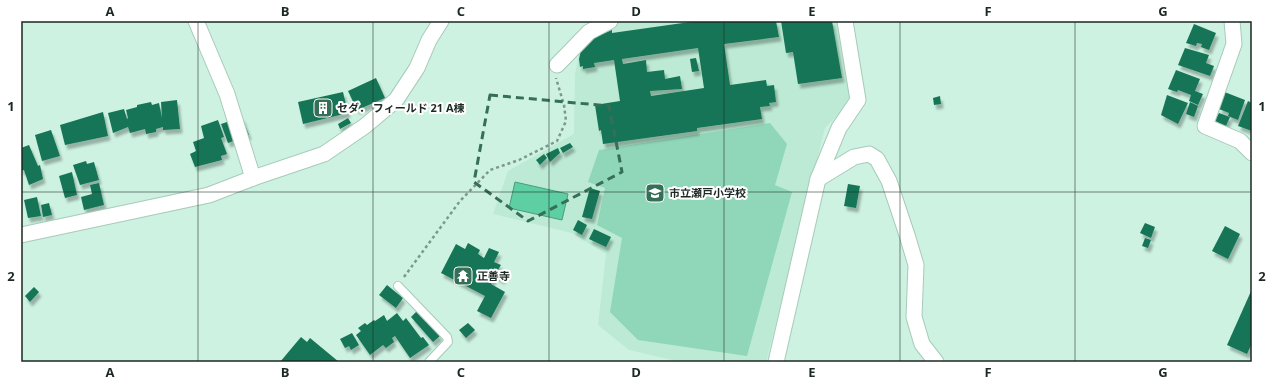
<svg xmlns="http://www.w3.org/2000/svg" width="1273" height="383" viewBox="0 0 1273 383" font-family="'Open Sans','Noto Sans JP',sans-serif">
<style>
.built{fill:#bcead4}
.green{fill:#8fd7b8}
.water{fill:#5dcfa3;stroke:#499d7c}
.building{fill:#157556;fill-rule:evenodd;filter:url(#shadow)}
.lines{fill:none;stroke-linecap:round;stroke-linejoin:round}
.service-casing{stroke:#a6cbb9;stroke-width:10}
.minor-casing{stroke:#a6cbb9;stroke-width:17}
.path{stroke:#7d988b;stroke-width:2.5;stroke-dasharray:3 3;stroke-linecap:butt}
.service{stroke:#fff;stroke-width:8}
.minor{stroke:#fff;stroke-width:15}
.marked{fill:none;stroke:#366f58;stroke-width:3;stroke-dasharray:8 5;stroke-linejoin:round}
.grid{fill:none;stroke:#1b2922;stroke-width:1;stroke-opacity:0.55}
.labels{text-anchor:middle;stroke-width:4;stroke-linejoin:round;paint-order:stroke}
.poi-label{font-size:11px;font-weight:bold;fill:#1b2922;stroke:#fff;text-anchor:start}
.neatline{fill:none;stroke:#1b2922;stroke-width:1.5}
.grid-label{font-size:13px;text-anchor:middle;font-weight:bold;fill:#1b2922}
</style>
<defs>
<filter id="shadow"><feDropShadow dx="2.5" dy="4.5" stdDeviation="1" flood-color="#0004"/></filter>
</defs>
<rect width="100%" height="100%" fill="#cdf2e1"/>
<polygon class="built" points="616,21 837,21 851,102 825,128 766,362 681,362 629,350 598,325 606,254 572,233 493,214 508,171 574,134 575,75 581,41"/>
<polygon class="green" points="770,123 787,144 775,185 792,192 747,356 638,340 610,312 622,238 597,225 605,188 588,182 599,150"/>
<polygon class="water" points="515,182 568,194 562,220 509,208"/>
<g class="building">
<path d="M697,21H776L779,37L724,44L730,85L766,80L767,86L774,85L776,102L769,103L770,106L760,107L762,119L697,128V131L603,144L601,130L599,131L595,105L620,101L614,60L594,63L595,67L583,69V66L580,67L579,59L583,42L612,30V33ZM698,48L704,88L651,96L650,91L682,89L680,76L665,79L664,70L647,72L646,60L623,64L622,59Z"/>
<polygon points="781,21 832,21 842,78 798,84 793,52 786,53"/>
<polygon points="1194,24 1216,33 1209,50 1201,47 1202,44 1197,43 1196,46 1186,43"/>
<polygon points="1185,48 1209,55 1206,63 1214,66 1210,76 1178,65"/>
<polygon points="696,58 699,71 692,72 690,59"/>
<polygon points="1176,70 1200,79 1195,91 1203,94 1198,105 1189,101 1191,95 1178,90 1177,92 1168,89"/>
<polygon points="376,78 385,98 357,110 348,91"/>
<polygon points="1222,91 1245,100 1238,120 1228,116 1229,113 1219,109 1223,99 1220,98"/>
<polygon points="343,92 348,113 303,124 298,102"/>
<polygon points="1167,95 1188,103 1178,124 1161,115"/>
<polygon points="940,96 941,104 934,105 933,98"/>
<polygon points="177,100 180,129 163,130 163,127 156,129 156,132 146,134 145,129 130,133 128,127 113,133 108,113 124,109 127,119 128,118 126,110 137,107 137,105 151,102 152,105 159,103 162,118 161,102"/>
<polygon points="1248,101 1252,103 1252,131 1238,126"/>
<polygon points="1190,102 1198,106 1194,117 1186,114"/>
<polygon points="103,112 108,136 65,145 60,125"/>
<polygon points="1219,113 1230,117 1226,126 1215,121"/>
<polygon points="242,117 249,135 228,143 221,124"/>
<polygon points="348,118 351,123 340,129 338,124"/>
<polygon points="218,120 224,137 221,138 227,154 221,156 222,160 195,167 190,154 196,151 193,142 204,138 201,126"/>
<polygon points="51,130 60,156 42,161 35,135"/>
<polygon points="570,143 573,147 563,153 560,148"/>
<polygon points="29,145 38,166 40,165 43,179 29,185 24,170 21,171 21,148"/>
<polygon points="558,148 560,153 550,162 546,154"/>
<polygon points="544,154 547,158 540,165 536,160"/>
<polygon points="86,161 87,164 94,162 99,180 80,185 73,165"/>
<polygon points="72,172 77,195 65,198 59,176"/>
<polygon points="99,183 104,205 84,210 81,197 92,194 90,185"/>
<polygon points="848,184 860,186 856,208 844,206"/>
<polygon points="590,188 600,191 592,219 582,217"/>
<polygon points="37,197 41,216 28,218 24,200"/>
<polygon points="49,203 52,215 43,217 41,205"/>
<polygon points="578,220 587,225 582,235 573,230"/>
<polygon points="1145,223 1155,227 1151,238 1140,233"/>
<polygon points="1225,226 1240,234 1228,259 1212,251"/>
<polygon points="594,229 611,237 606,247 589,239"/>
<polygon points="1145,238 1151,240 1148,248 1142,246"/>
<polygon points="468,243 480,250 478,254 484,258 489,248 499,252 494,262 501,265 498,270 506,274 502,280 495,276 491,284 505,292 491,318 477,311 485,296 441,273 456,244 465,249"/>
<polygon points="387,285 403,298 396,308 379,295"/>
<polygon points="34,287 39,292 30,302 25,296"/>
<polygon points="1252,289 1252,343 1247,354 1227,345"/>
<polygon points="417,311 440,336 433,342 411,317"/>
<polygon points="397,313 403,321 406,318 421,338 423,337 429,345 410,358 395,336 392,338 394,342 386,348 383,345 370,355 356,335 361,331 358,328 365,323 367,325 374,320 375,321 384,315 387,321"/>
<polygon points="468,323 475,330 466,338 459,330"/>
<polygon points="352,333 359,345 351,350 349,346 345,348 340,339"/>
<polygon points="301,337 307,342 310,338 339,362 280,362"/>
</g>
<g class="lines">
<defs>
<polyline id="service" points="398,286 447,337 448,342 429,362"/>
<g id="minor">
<polyline points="196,21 227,94 253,178"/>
<polyline points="1232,21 1234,44 1205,126 1240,141 1252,153"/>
<polyline points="557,65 589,32 610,21"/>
<polyline points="818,179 854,157 869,154 877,159 889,181 907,235 916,265 914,317 922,344 936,362"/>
<polyline points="21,235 209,195 253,178 324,154 365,126 396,100 417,68 429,40 441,21"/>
<polyline points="776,362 818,179 839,128 858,100 845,21"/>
</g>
</defs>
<use href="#service" class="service-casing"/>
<use href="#minor" class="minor-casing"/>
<polyline class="path" points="404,277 460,201 490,170 519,160 557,141 566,121 564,105 556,78"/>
<use href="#service" class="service"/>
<use href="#minor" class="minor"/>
</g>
<path class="marked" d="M490,95L609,106L622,172L528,221L474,182Z"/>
<path class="grid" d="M198,21V362M373,21V362M549,21V362M724,21V362M900,21V362M1075,21V362M21,192H1252"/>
<defs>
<symbol id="building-square" viewBox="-11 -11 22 22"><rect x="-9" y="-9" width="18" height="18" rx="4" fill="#366f58" stroke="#fff"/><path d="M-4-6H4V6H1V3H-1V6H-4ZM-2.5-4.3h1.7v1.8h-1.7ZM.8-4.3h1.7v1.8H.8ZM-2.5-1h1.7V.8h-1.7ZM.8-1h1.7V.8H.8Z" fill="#fff"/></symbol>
<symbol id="school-square" viewBox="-11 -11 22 22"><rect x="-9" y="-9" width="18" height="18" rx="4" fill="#366f58" stroke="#fff"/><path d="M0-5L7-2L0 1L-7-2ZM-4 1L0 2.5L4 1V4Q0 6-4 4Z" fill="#fff"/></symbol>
<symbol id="temple-square" viewBox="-11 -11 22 22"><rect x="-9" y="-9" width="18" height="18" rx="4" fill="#366f58" stroke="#fff"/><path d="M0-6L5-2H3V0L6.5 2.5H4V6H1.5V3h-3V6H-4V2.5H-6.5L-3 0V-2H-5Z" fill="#fff"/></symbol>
</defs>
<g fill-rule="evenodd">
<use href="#building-square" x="312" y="97" width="22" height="22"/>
<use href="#school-square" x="644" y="182" width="22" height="22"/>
<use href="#temple-square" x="452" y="265" width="22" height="22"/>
</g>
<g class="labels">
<g class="poi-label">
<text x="337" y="112">セダ． フィールド 21 A棟</text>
<text x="669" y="197">市立瀬戸小学校</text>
<text x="477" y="280">正善寺</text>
</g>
</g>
<rect width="1273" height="383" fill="none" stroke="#ffffff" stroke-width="44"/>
<rect x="22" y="22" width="1229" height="339" class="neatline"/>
<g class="grid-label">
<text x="110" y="16">A</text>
<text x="285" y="16">B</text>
<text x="461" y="16">C</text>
<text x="636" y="16">D</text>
<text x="812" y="16">E</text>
<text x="988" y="16">F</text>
<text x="1163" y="16">G</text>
<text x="11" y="111">1</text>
<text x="1262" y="111">1</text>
<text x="11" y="281">2</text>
<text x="1262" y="281">2</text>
<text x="110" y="377">A</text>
<text x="285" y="377">B</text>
<text x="461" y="377">C</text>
<text x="636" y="377">D</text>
<text x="812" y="377">E</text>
<text x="988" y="377">F</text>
<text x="1163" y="377">G</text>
</g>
</svg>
